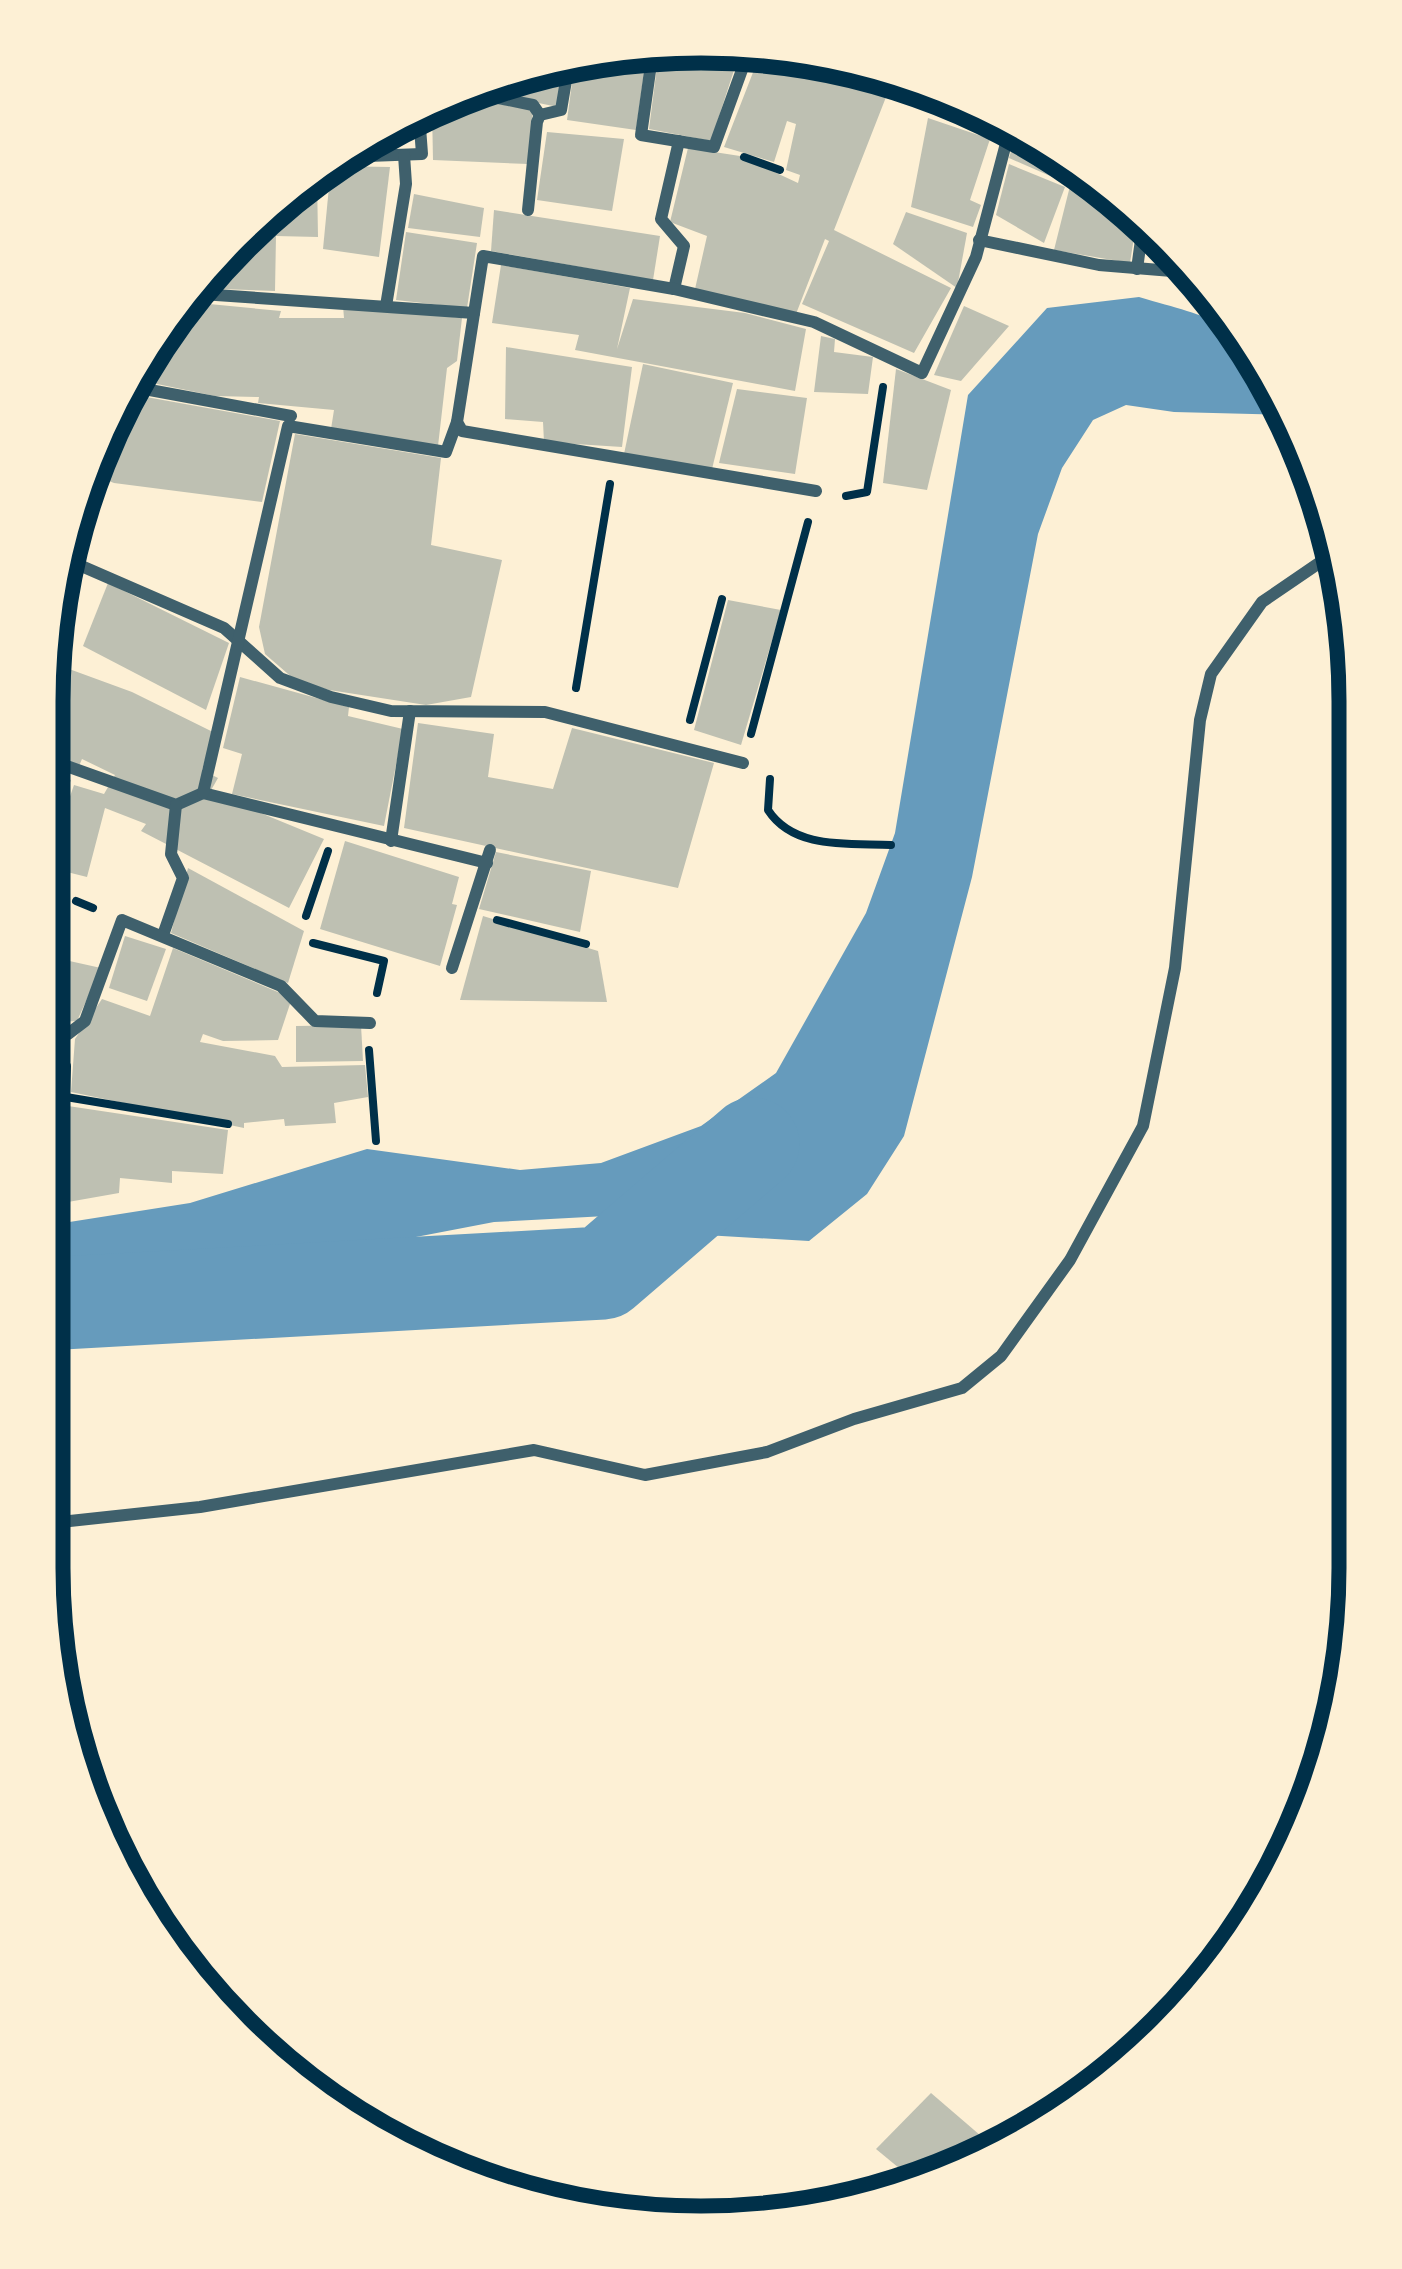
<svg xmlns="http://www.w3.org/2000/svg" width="1402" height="2269" viewBox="0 0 1402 2269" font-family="'Work Sans',sans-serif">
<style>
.water{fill:#669bbc}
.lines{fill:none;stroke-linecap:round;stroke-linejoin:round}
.river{stroke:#669bbc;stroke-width:93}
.building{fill:#bec0b2}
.path{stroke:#003049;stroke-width:8}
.minor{stroke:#3f606c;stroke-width:12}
.rim{fill:none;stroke:#003049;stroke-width:15}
</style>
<rect width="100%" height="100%" fill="#fdf0d5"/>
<path class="water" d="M1139,297C1228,323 1252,323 1290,415L1174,412L1126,405L1093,420L1062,468L1038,534L972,877L904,1136L867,1194L809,1241L688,1234L625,1215L494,1222L395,1241L217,1253L184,1277L43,1317L44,1226L190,1203L367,1149L520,1170L601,1163L701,1126L776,1073L866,913L895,833L968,395L1047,308Z"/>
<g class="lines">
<polyline class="river" points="44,1304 603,1273 753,1144"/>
</g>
<g class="building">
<polygon points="614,48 647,50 636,130 567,120 575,61"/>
<polygon points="659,51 736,64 711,141 649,129"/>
<polygon points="759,57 804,60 888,92 834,230 951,288 914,353 802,304 829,241 825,239 796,314 695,289 707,236 670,222 688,148 740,156 798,183 800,175 786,170 796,124 787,121 774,162 724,147"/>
<polygon points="562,65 558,107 484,92"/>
<polygon points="466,98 533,110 528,164 433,160 432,110"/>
<polygon points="928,118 990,139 970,200 981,205 973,227 911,207"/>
<polygon points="369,132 368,149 350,149"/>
<polygon points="547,132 624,139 612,211 537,200"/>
<polygon points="1016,135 1071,163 1066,183 1009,158"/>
<polygon points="1009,164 1065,187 1044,243 996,215"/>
<polygon points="331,166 390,167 379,257 323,249"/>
<polygon points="1074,170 1104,181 1137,218 1130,263 1054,250"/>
<polygon points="317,178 318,237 276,236 275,291 192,288"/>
<polygon points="414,194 484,208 480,237 408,228"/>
<polygon points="494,210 660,236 653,280 491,251"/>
<polygon points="906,212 967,233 957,288 893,244"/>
<polygon points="406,232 477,243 467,308 396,300"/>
<polygon points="501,265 630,288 617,349 633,299 745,313 806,329 795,391 575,350 579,335 492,323"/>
<polygon points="178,301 281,311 279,318 344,318 343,306 462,318 457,361 447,368 438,446 331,429 334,410 258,403 259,397 215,396 133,379"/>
<polygon points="964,306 1009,326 961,381 934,375"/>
<polygon points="821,336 835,339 834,352 873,357 868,394 814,392"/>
<polygon points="506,347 632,367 622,447 544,442 543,422 505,419"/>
<polygon points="643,364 733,383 712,469 624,454"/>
<polygon points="896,369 951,390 927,490 883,483"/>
<polygon points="737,389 807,398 795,474 719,463"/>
<polygon points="124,393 280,421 262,502 114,483 86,472 92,449"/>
<polygon points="295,434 441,458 431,545 502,560 471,697 426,705 329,690 295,680 265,654 259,627"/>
<polygon points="60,568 80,575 50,662 132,692 213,732 202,770 218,778 210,792 324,839 289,908 141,831 146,824 105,808 87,877 51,868 46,880 46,865 74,785 104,794 115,775 82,759 79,766 47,753 48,616"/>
<polygon points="108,583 229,643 206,710 83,646"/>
<polygon points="728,600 781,610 741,745 694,730"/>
<polygon points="240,677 349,707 348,716 403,729 384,826 232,794 242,754 223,748"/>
<polygon points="418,723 494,734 488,777 553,789 572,728 714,763 678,888 404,828"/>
<polygon points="47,771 71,780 47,842 46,842"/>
<polygon points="345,841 459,877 452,904 457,905 440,966 320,929"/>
<polygon points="496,852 591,871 580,932 479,909"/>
<polygon points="188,868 304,931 288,983 171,933"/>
<polygon points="483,916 598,951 607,1002 460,1000"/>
<polygon points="125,936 166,949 147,1001 109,988"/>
<polygon points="173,948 292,998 278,1040 223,1041 203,1034 200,1042 275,1056 282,1067 365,1065 368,1097 334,1103 336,1123 285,1126 284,1119 244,1123 244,1128 71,1092 75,1039 102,999 150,1016"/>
<polygon points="47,956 101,968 77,1021 45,1023"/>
<polygon points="361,1025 363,1061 296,1062 296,1026"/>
<polygon points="45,1032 61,1035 61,1096 59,1189 44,1190"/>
<polygon points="68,1106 228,1130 223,1174 172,1171 172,1183 120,1178 119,1193 68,1202"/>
<polygon points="931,2093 995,2148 922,2187 876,2149"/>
</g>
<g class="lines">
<g class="path">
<polyline points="744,157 780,170"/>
<polyline points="846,496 867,492 883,387"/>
<polyline points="576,688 610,484"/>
<polyline points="690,720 722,599"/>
<polyline points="751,734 808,522"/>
<path d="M770,779L768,810C794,850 849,843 891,845"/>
<polyline points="76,901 93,908"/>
<polyline points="306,916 328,851"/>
<polyline points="497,920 586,944"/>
<polyline points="313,943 384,961 377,993"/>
<polyline points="369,1050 376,1141"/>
<polyline points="66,1097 228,1124"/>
<polyline points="61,1229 67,1066"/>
</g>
<g class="minor">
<polyline points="653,50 641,135 714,147 747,56"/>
<polyline points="707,54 745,62"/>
<polyline points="839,62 994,125"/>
<polyline points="478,94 533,105 540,115"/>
<polyline points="341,157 422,154 419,114"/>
<polyline points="528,210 537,122 540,115 561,110 569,63"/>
<polyline points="979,240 1099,265 1184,272"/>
<polyline points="1137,269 1143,225"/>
<polyline points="674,289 684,246 661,219 679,141"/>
<polyline points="187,293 474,313"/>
<polyline points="386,306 406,184 404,155"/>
<polyline points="128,386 291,416"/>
<polyline points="816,491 462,431 457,422 483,256 674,289 814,322 922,373 976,257 1009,132"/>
<polyline points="63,558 224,628 280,678 331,697 391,711 545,712 743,763"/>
<polyline points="47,759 176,805 203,793 487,863"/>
<polyline points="203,793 288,426 446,452 457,422"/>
<polyline points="391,841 410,711"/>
<polyline points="163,935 183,878 171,854 176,805"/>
<polyline points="452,968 490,850"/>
<polyline points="45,1029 68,1034 85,1021 122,920 281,986 315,1021 370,1023"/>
<polyline points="42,1524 200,1507 534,1450 645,1475 767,1452 854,1419 962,1388 1001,1356 1070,1260 1143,1126 1175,968 1200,720 1211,674 1262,602 1322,561 1342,555"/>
</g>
</g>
<path d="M0 0H1402V2269H0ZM701 63H701A638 638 0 0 1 1339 701V1568A638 638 0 0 1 701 2206H701A638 638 0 0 1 63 1568V701A638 638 0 0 1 701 63Z" fill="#fdf0d5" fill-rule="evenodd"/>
<path class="rim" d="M701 63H701A638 638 0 0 1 1339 701V1568A638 638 0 0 1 701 2206H701A638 638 0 0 1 63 1568V701A638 638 0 0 1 701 63Z"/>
</svg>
